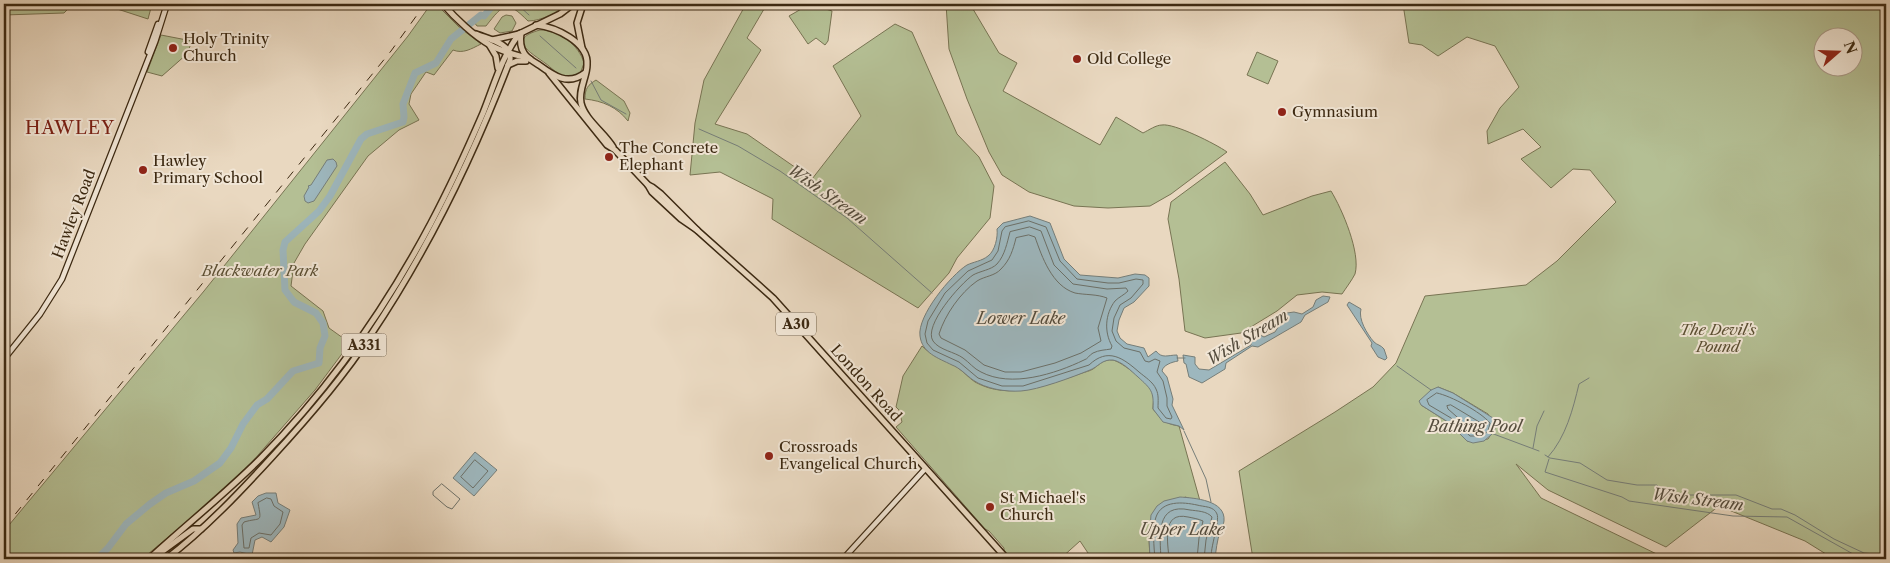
<svg xmlns="http://www.w3.org/2000/svg" width="1890" height="563" viewBox="0 0 1890 563" font-family="'Libre Caslon Text',serif">
<style>
.green{fill:#b4bf94;stroke:#787453;fill-rule:evenodd}
.water{fill:#9db7be;stroke:#767e79}
.lines{fill:none;stroke-linecap:round;stroke-linejoin:round}
.shore{stroke:#6c7068;stroke-width:1}
.stream{stroke:#767e79;stroke-width:1}
.river{stroke:#9db7be;stroke-width:7}
.secondary-casing{stroke:#3c2912;stroke-width:7}
.primary-casing{stroke:#3c2912;stroke-width:8}
.secondary{stroke:#f1e6d6;stroke-width:4.5}
.primary{stroke:#e9d8c0;stroke-width:5}
.rail{stroke:#3c2912;stroke-width:1;stroke-dasharray:9 9;stroke-linecap:butt}
.poi-dot{fill:#8f2418;stroke:#f1e6d6;stroke-width:2}
.labels{text-anchor:middle;stroke-width:4;stroke-linejoin:round;paint-order:stroke}
.shield{fill:#f1e6d6;stroke:#72624d;stroke-width:1}
.shield-label{font-size:14px;font-weight:bold;fill:#3c2912}
.poi-label{font-size:15px;fill:#3c2912;stroke:#f1e6d6;text-anchor:start}
.street-label{font-size:15px;fill:#3c2912;stroke:#f1e6d6}
.park-label{font-size:15px;font-style:italic;fill:#5a4e32;stroke:#f1e6d6}
.water-label{font-size:16px;font-style:italic;fill:#544c3d;stroke:#f1e6d6}
.quarter-label{font-size:18px;letter-spacing:1px;fill:#7a1f14;stroke:#f1e6d6}
</style>
<rect width="100%" height="100%" fill="#e9d8c0"/>
<filter id="stains"><feTurbulence type="fractalNoise" baseFrequency=".004" numOctaves="4"/><feColorMatrix values="0 0 0 0 .2 0 0 0 0 .09 0 0 0 0 .02 0 0 0 .5 -.17"/></filter>
<radialGradient id="worn" r=".72"><stop offset=".6" stop-color="#630" stop-opacity="0"/><stop offset="1" stop-color="#630" stop-opacity=".3"/></radialGradient>
<g class="green">
<polygon points="4,4 73,4 64,13 4,15"/>
<polygon points="102,4 152,4 148,19"/>
<path d="M431,4H436L459,27L481,44C471,49 463,54 453,50L434,75L426,72L411,94L409,104L419,120L399,130L368,156L305,244L294,263L291,286L323,311L329,328L350,343L315,390L245,470L213,500L142,559H4V531L204,291L408,36Z"/>
<path d="M496,4H568C557,12 542,21 528,21C507,0 504,3 486,26H477L474,22L480,18L485,17Z"/>
<polygon points="746,4 767,4 747,38 761,50 715,124 747,134 812,179 861,116 833,66 895,24 912,32 957,134 979,157 994,186 990,218 957,258 949,273 918,308 772,219 773,199 720,172 690,175 695,123 704,80"/>
<polygon points="810,4 832,11 828,41 825,45 816,38 808,44 789,16"/>
<path d="M946,4H970L999,53L1017,63L1003,91L1100,145L1116,117L1143,133C1149,130 1156,125 1162,125C1174,123 1216,144 1227,152L1171,194L1150,206L1108,208L1074,206L1029,192L1002,175L989,152L967,99L949,49Z"/>
<path d="M1403,4H1886V151L1881,153L1880,156L1886,155V559H1834L1805,541L1719,506L1666,547L1548,490L1516,464L1541,498L1667,559H1253L1239,471L1335,412L1373,387L1396,363L1425,296L1526,285L1557,261L1616,202L1590,170L1573,169L1551,188L1521,159L1541,147L1523,129L1488,144L1487,131L1500,108L1519,87L1495,46L1467,37L1438,56L1422,45L1409,43ZM1822,38H1852V68H1822ZM1438,387L1453,393L1488,414L1495,428L1488,439L1467,441L1448,422L1421,405Z"/>
<polygon points="506,15 512,16 516,23 512,31 500,33 494,29 502,17"/>
<path d="M540,30C559,30 579,45 584,63L580,74C575,76 570,77 565,76C557,75 551,67 545,63C531,53 506,39 540,30Z"/>
<polygon points="161,35 192,41 187,54 162,76 147,72"/>
<polygon points="1257,52 1278,61 1268,84 1247,75"/>
<path d="M596,80L624,101L630,113L628,121C617,107 603,101 585,99C585,88 588,85 596,80Z"/>
<path d="M1225,162L1250,194L1263,215L1312,196L1331,191C1342,209 1361,253 1355,274C1352,280 1346,288 1342,294L1322,292L1297,295L1277,311L1241,333L1205,338L1185,331L1179,279L1168,219L1171,202Z"/>
<path d="M922,346C933,357 945,359 957,367C964,372 969,378 975,382C1009,401 1048,385 1082,373C1085,372 1090,371 1093,369C1099,365 1103,359 1113,360C1122,362 1147,382 1151,390C1155,397 1153,402 1153,409C1161,419 1165,424 1179,426L1200,501L1185,497L1150,527L1149,538L1150,559H1092L1080,541L1060,559H1011L1004,552V548L989,531L985,529L896,427L902,422L899,410L896,407L903,376Z"/>
</g>
<g class="water">
<polygon points="333,159 336,162 337,166 314,201 308,203 305,201 304,196 309,187 308,186 311,185 327,160"/>
<path d="M1030,216L1050,223L1064,259L1080,275L1118,278L1135,274L1145,275L1149,278V286L1134,302L1124,308L1119,320L1117,331L1120,338L1127,344L1144,348L1148,357L1156,351C1162,359 1168,355 1177,355L1178,361C1172,362 1163,365 1162,371L1167,377L1173,399L1172,405L1184,430L1179,426L1163,422L1153,409C1154,391 1151,389 1138,377C1131,371 1123,362 1113,360C1102,359 1098,367 1090,370C1073,377 1038,390 1021,391C1006,392 986,389 973,380C966,375 960,368 952,365C938,358 922,353 920,336C917,316 951,275 967,265C973,262 982,261 988,256C995,251 998,237 997,229L1003,223Z"/>
<polygon points="1323,296 1330,297 1328,302 1305,315 1301,322 1258,347 1252,346 1226,363 1225,369 1202,383 1189,377 1186,364 1184,363 1183,355 1195,357 1195,364 1199,369 1209,370 1251,345 1251,340 1254,335 1258,334 1264,337 1275,332 1287,313 1294,312 1302,314 1313,307 1316,300"/>
<path d="M1349,302L1361,309C1358,319 1367,334 1374,342C1377,345 1381,345 1384,349L1387,358L1385,360L1378,357L1371,346L1372,343L1347,305Z"/>
<polygon points="1438,387 1453,393 1493,418 1495,428 1492,434 1484,441 1473,443 1467,441 1448,422 1421,405 1419,401 1431,390"/>
<polygon points="475,452 497,470 474,496 453,478"/>
<polygon points="266,493 276,493 278,503 290,510 284,527 271,542 262,537 255,540 252,555 240,552 234,553 233,550 238,543 237,524 241,518 256,515 252,502 258,496"/>
<path d="M1180,497C1194,498 1226,500 1224,521C1224,524 1221,528 1220,532C1217,541 1216,550 1215,559H1150L1149,538L1151,515L1157,506L1164,501Z"/>
</g>
<g class="lines">
<g class="shore">
<path d="M1029,221L1046,227L1060,261L1077,279L1108,283H1119L1136,279L1143,280V284L1131,298L1120,305L1114,318L1112,331L1116,341L1124,348L1140,352L1145,361L1149,362L1155,359L1160,361L1157,372L1163,381L1167,398V406L1172,417L1171,419L1166,418L1158,408C1158,401 1159,395 1156,389C1153,382 1145,377 1139,372C1123,358 1108,347 1089,365L1023,386H1002L978,378L959,362L933,350L927,343L925,334L928,321L945,293L968,271L992,260L998,251L1002,231L1005,227Z"/>
<path d="M1030,227L1041,231L1054,265L1073,284L1107,289L1126,288L1128,291C1124,295 1119,297 1115,301C1105,314 1104,332 1112,346L1111,349C1105,350 1099,350 1093,353C1089,355 1088,359 1084,360C1055,374 1011,388 981,372C974,369 969,362 963,358C955,352 939,350 933,341C923,326 960,284 973,275C980,271 991,270 997,264C1005,255 1007,243 1010,232Z"/>
<path d="M1029,235L1035,237C1042,257 1052,286 1075,293C1085,295 1097,294 1107,298L1098,328L1101,341L1081,353L1055,363L1021,372H1005L984,365L965,350L941,338L939,334C945,315 960,293 977,281C985,276 995,276 1001,269C1010,260 1013,250 1016,238Z"/>
<path d="M1437,393C1451,396 1481,412 1490,423L1488,431L1482,436H1470L1451,418L1429,405L1427,400Z"/>
<polygon points="1451,405 1481,423 1483,425 1480,431 1473,431 1448,409 1447,406"/>
<polygon points="475,460 488,471 473,488 461,477"/>
<polygon points="442,484 460,499 452,509 447,507 433,495 433,492"/>
<path d="M267,498L271,499L274,506L283,512L280,524L271,535L259,533L251,538L249,548H244L242,525L244,522C261,517 262,524 258,503Z"/>
<path d="M1155,559C1154,547 1152,528 1156,517C1162,500 1183,502 1197,505C1204,507 1214,506 1217,514C1220,521 1210,548 1211,559"/>
<path d="M1161,559C1160,537 1155,502 1190,510C1197,511 1207,511 1212,517L1206,540L1204,559"/>
<path d="M1169,559C1168,543 1161,511 1188,517C1193,518 1199,519 1203,521L1199,538L1197,559"/>
</g>
<g class="stream">
<polyline points="517,4 529,15"/>
<polyline points="540,36 576,68"/>
<polyline points="591,81 601,100 626,114"/>
<polyline points="699,129 738,146 780,171 847,218 932,293"/>
<polyline points="1177,358 1185,358"/>
<polyline points="1397,366 1431,390"/>
<polyline points="1184,431 1206,479 1211,502"/>
<polyline points="1491,433 1539,451"/>
<polyline points="1533,448 1537,426 1544,411"/>
<polyline points="1545,455 1550,458 1580,463 1607,480 1637,485 1657,485 1667,495 1736,495 1772,509 1781,509 1795,515 1834,539 1864,553 1874,554 1880,559"/>
<path d="M1548,457C1566,437 1573,409 1579,384L1589,378"/>
<polyline points="1549,459 1545,472 1622,497 1629,501 1733,516 1787,517 1862,559"/>
</g>
<polyline class="river" points="93,559 100,556 108,548 126,524 150,504 166,493 194,481 220,463 231,448 243,424 257,405 267,399 293,371 319,363 320,348 325,336 323,323 316,313 294,302 285,290 283,250 285,242 319,211 330,196 361,139 367,134 403,122 404,117 403,104 415,73 436,63 451,39 481,15 484,16 494,4"/>
<defs>
<g id="secondary">
<polyline points="148,52 158,24"/>
<polyline points="4,359 40,314 62,279 155,42 167,4"/>
<polyline points="843,559 925,469"/>
</g>
<g id="primary">
<path d="M443,4C455,18 474,36 490,45C502,52 517,55 530,59"/>
<path d="M536,25C555,27 589,42 587,65C587,77 578,90 581,103C585,120 604,132 613,147"/>
<path d="M521,33C520,40 520,47 524,53C527,58 534,62 539,65C554,76 568,86 585,73"/>
<polyline points="492,40 519,34 560,14 573,4"/>
<polyline points="490,46 496,56 498,68"/>
<polyline points="582,48 577,23 583,4"/>
<polyline points="508,65 517,61 526,61"/>
<polyline points="549,73 607,145 615,150 648,185 652,192 681,219 697,230"/>
<polyline points="648,185 652,187 661,194 698,231 773,298 1007,559"/>
<path d="M149,559C186,525 225,494 261,458C329,389 386,308 431,223C450,187 467,150 483,113C494,86 501,58 519,34"/>
<polyline points="152,559 193,529 201,529"/>
<path d="M166,559C205,529 239,493 272,457C307,419 342,379 370,336C428,250 473,157 510,60C512,43 488,39 476,34"/>
</g>
</defs>
<use href="#secondary" class="secondary-casing"/>
<use href="#primary" class="primary-casing"/>
<use href="#secondary" class="secondary"/>
<use href="#primary" class="primary"/>
<polyline class="rail" points="4,528 391,51 425,4"/>
</g>
<g class="poi-dot">
<circle cx="173" cy="48" r="5"/>
<circle cx="1077" cy="59" r="5"/>
<circle cx="1282" cy="112" r="5"/>
<circle cx="609" cy="157" r="5"/>
<circle cx="143" cy="170" r="5"/>
<circle cx="769" cy="456" r="5"/>
<circle cx="990" cy="507" r="5"/>
</g>
<g class="labels">
<g class="shield">
<rect x="776" y="312.5" width="40" height="23" rx="4"/>
<rect x="341.5" y="333.5" width="45" height="23" rx="4"/>
</g>
<g class="shield-label">
<text x="796" y="329">A30</text>
<text x="364" y="350">A331</text>
</g>
<g class="poi-label">
<text x="183" y="44">Holy Trinity<tspan x="183" dy="17">Church</tspan></text>
<text x="1087" y="64">Old College</text>
<text x="1292" y="117">Gymnasium</text>
<text x="619" y="153">The Concrete<tspan x="619" dy="17">Elephant</tspan></text>
<text x="153" y="166">Hawley<tspan x="153" dy="17">Primary School</tspan></text>
<text x="779" y="452">Crossroads<tspan x="779" dy="17">Evangelical Church</tspan></text>
<text x="1000" y="503">St Michael's<tspan x="1000" dy="17">Church</tspan></text>
</g>
<g class="street-label">
<text transform="translate(74 214) rotate(-69)" y="5">Hawley Road</text>
<text transform="translate(866 383) rotate(48)" y="5">London Road</text>
</g>
<g class="park-label">
<text x="260" y="276">Blackwater Park</text>
<text x="1718" y="335">The Devil's<tspan x="1718" dy="17">Pound</tspan></text>
</g>
<g class="water-label">
<text transform="translate(828 194) rotate(35)" y="6">Wish Stream</text>
<text x="1021" y="324">Lower Lake</text>
<text transform="translate(1247 337) rotate(-31)" y="6">Wish Stream</text>
<text x="1475" y="432">Bathing Pool</text>
<text transform="translate(1698 499) rotate(7)" y="6">Wish Stream</text>
<text x="1182" y="535">Upper Lake</text>
</g>
<g class="quarter-label">
<text x="70" y="134">HAWLEY</text>
</g>
</g>
<rect width="1890" height="563" fill="none" stroke="#e9d8c0" stroke-width="20"/>
<rect x="5" y="5" width="1880" height="553" fill="none" stroke="#3c2912" stroke-width="2.5"/>
<rect x="10" y="10" width="1870" height="543" fill="none" stroke="#3c2912"/>
<g transform="translate(1838 52) rotate(70)"><circle r="24" fill="#f1e6d6" stroke="#a99a88"/>
<path d="M0-4L9 19L0 12L-9 19Z" fill="#8f2418"/>
<text y="-8" font-size="14" font-weight="bold" text-anchor="middle" fill="#3c2912">N</text>
</g>
<rect width="100%" height="100%" filter="url(#stains)"/>
<rect width="100%" height="100%" fill="url(#worn)"/>
</svg>
